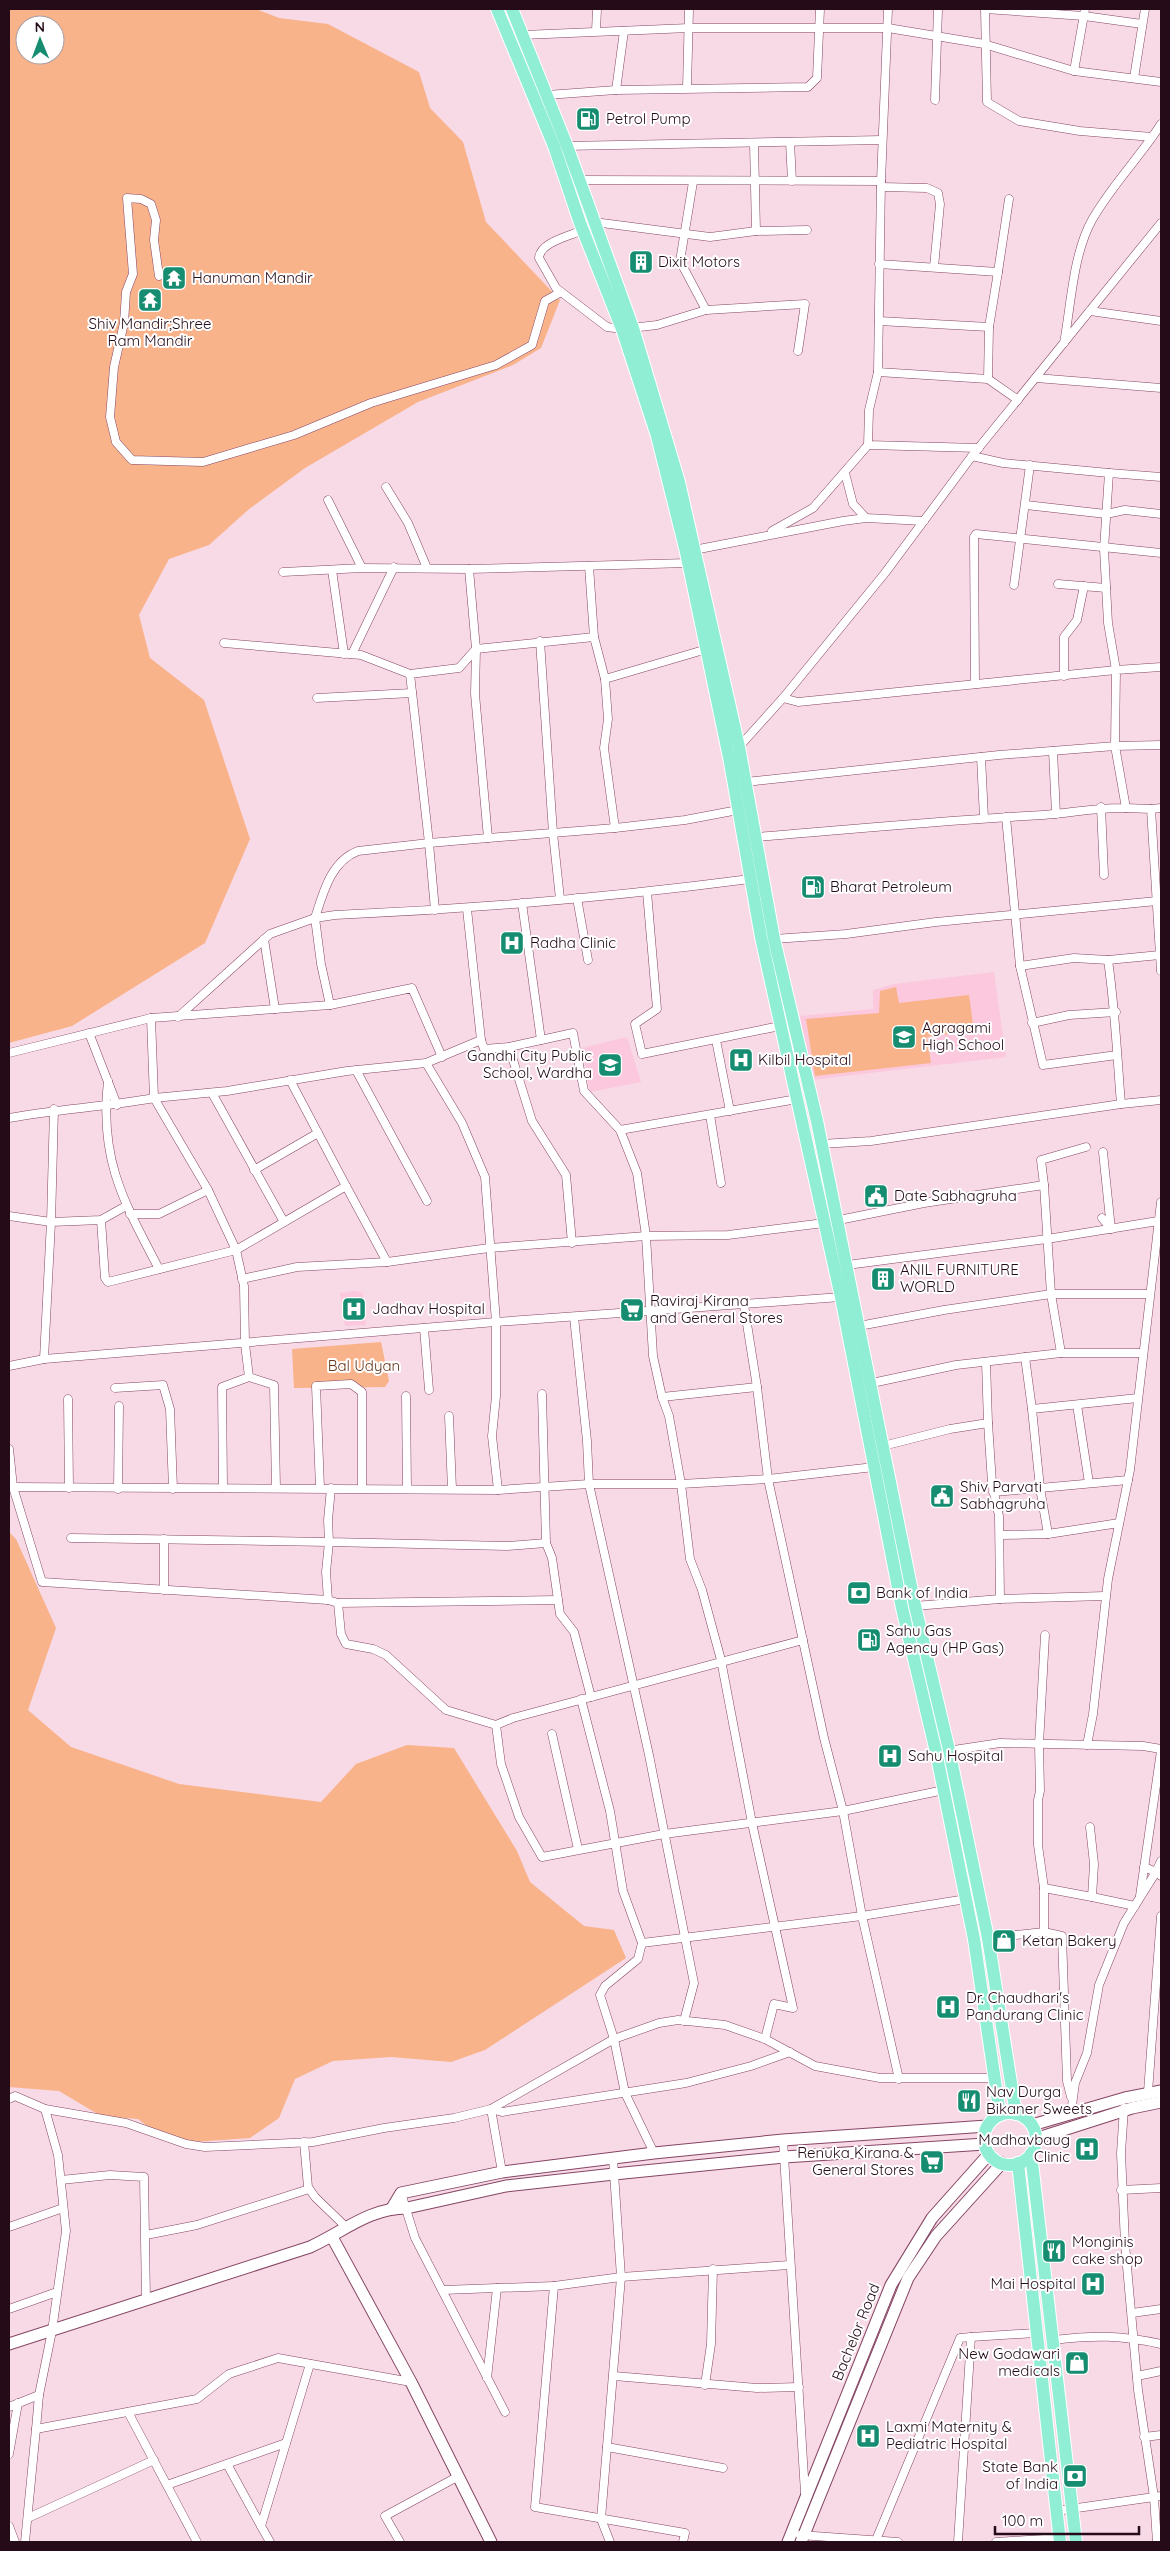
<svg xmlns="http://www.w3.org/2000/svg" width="1170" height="2551" viewBox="0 0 1170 2551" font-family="Quicksand,sans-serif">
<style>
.built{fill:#fbc8de}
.green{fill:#f9b38a;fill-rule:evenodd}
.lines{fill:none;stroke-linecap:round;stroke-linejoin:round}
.street-casing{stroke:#854564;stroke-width:9}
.secondary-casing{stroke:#854564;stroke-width:13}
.primary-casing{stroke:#fff;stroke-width:14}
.street{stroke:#fff;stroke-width:8}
.secondary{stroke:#fff;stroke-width:11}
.primary{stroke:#90eed4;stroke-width:12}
.labels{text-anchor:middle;stroke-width:4;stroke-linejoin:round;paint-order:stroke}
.poi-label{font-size:15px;fill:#250b18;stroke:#fff;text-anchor:start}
.park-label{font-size:15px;fill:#65371b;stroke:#fff}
.street-label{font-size:15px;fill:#250b18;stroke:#fff}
</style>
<rect width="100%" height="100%" fill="#f8d9e6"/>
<g class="built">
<polygon points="994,972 1006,1057 811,1080 800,1016 873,1009 873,990 894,984"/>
<polygon points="627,1037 641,1082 590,1092 582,1048"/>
<polygon points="354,1291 363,1293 366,1325 345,1326 340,1293"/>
</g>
<g class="green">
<path d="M9,9H256L279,18L328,24L419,72L430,108L463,142L486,222L560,300L541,348L513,365L418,402L305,468L248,510L209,545L169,559L139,615L150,658L204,700L250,839L205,943L72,1026L9,1043ZM25,25H55V55H25Z"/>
<polygon points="896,987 899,1003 969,995 974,1031 927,1037 931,1063 815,1076 806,1019 879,1013 880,991"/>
<polygon points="381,1342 389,1381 385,1387 294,1388 292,1349"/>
<polygon points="9,1532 16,1539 56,1628 28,1710 71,1747 179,1784 321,1802 356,1764 407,1745 454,1748 517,1851 530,1882 584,1926 614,1930 626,1958 485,2050 451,2062 391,2057 333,2061 295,2079 279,2118 250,2138 194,2142 157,2134 138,2119 101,2116 59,2091 9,2087"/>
</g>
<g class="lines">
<defs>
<g id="street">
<polyline points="985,9 987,102 1019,121 1080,131 1152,137"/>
<polyline points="985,9 1084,16 1142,24"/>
<polyline points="596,31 597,9"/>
<polyline points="523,35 689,28 888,28 984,44 1074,71 1161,82"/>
<polyline points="1074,71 1085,9"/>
<polyline points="1134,78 1145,9"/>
<polyline points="687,88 689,9"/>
<polyline points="616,90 624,31"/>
<polyline points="547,95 616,90 808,87 817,78 820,9"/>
<polyline points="935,100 938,9"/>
<polyline points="790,142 792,181"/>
<polyline points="564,146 882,140"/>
<polyline points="579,180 881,181 888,9"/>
<polyline points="881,181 878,372 988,379 1018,400"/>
<polyline points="881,187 927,188 938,193 940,204 934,267"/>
<polyline points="594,222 710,237 756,231 754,143"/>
<path d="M583,230C570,236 540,242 539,258L556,288L607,327L622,329L657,325L706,310L680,261L693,182"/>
<polyline points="756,231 807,230"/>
<polyline points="879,264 998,272 1009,199"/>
<polyline points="159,276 154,240 156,220 151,204 141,199 127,198 133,274 126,292 124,323 114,367 110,417 116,442 132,460 203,462 294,435 371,403 496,365 532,345 545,301 561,292"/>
<polyline points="706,310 805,304 798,351"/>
<polyline points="1090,311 1161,321"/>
<polyline points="879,321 989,327"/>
<path d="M1064,343C1071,305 1073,254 1092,220C1111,186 1140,157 1161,124"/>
<polyline points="878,372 869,410 868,445 979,448"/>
<polyline points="1036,378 1161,388"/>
<polyline points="988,379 989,327 998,272"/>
<polyline points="845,473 853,504 866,518"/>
<polyline points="1109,473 1161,477"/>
<polyline points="386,487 408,523 427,568"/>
<polyline points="328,500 362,568"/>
<polyline points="1026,505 1106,514 1125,510 1161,514"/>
<polyline points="772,531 813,508 868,445"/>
<polyline points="694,550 843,521 866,518 924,521"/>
<polyline points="589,566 594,637"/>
<polyline points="469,569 476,649 594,637 605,679 707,649"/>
<polyline points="332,570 344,654"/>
<polyline points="283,572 362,568 469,569 688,563"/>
<polyline points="1058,584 1106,588"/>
<polyline points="1014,585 1030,465"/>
<polyline points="540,641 553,833 560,899"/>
<polyline points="224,643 361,655 410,674"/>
<polyline points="476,649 475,694 488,838 615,828"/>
<polyline points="476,649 459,668 410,674 429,843 488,838"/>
<polyline points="352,654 394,567"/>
<polyline points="1064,676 1064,637 1077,620 1084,586"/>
<polyline points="605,679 608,719 604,748 615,828 685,820 738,810"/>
<polyline points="975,684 974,537 976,534 1161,553"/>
<polyline points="317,698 412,693"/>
<polyline points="783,698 798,702 1116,670 1108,623 1104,549 1109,473 1003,463 972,456"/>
<polyline points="738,748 783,698 885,573 972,456 1161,223"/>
<polyline points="1053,751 1056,814"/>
<polyline points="981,757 984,818"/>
<polyline points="746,782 999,755 1115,746 1116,670 1161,667"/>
<polyline points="1101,807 1104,875"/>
<polyline points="1126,808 1151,809 1161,971"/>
<polyline points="1151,809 1161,808"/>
<polyline points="1006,817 1020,966 1043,1065 1117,1055"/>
<path d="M757,837C852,829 947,820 1043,815C1071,813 1098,807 1126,808L1115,746L1161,745"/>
<polyline points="647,892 657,1009 635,1024 642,1054 780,1026"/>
<polyline points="577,898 588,960"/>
<polyline points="522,903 541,1040"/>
<polyline points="467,909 481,1040"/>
<polyline points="264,939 275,1009"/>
<polyline points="774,939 846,934 936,922 1157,901"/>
<polyline points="1020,966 1074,958 1108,960 1160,955"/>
<path d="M330,1005L321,964L315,918L335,915C474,909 612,897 750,879"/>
<path d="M178,1017L270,934L315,918C323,893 331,861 358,851L429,843L435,910"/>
<polyline points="1032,1023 1069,1015 1116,1012"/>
<polyline points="89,1033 117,1105"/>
<polyline points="716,1040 730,1111"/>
<polyline points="509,1047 532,1121 566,1175 572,1243"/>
<polyline points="9,1053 151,1018"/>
<polyline points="442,1057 412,988 330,1005 151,1018 154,1098 227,1091 347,1071 426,1063 481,1040 484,1049 509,1047 573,1033 584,1091 620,1130 637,1173 646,1236 653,1356 662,1397 757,1387"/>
<polyline points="426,1063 462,1123 485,1177 496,1322 496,1396 492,1436 498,1490"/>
<polyline points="356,1070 427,1201"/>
<polyline points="290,1080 346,1186"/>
<path d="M108,1081C99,1160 124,1202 159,1269"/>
<polyline points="212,1093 284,1222"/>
<polyline points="1121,1104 1161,1100"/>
<polyline points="710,1115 721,1183"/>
<path d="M9,1118C57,1109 105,1107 154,1098L208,1190L236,1250L346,1186L387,1262L489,1248L646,1236L728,1235L824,1223L924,1203L1044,1185L1051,1294L1061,1353L956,1365L872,1383"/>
<polyline points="620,1130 797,1099"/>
<path d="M821,1144L871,1141L1121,1104C1117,1055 1115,1008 1108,960"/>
<polyline points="1103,1152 1111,1229"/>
<polyline points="254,1170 318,1133"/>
<polyline points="1044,1185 1041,1160 1086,1147"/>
<polyline points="130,1214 159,1214 208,1190"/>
<polyline points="9,1216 51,1222 101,1220 126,1206"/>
<polyline points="1102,1218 1111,1229"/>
<polyline points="101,1220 105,1278 108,1282 236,1250 244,1286 245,1344 249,1377"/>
<polyline points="847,1265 1047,1239 1158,1221"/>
<polyline points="242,1279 297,1267 387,1262"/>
<polyline points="744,1305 757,1387 768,1479 824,1738 843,1811 862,1916 899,2079"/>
<polyline points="574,1317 587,1441 589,1484 649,1755 694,1983 684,2021"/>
<polyline points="859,1326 944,1310 1051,1294 1149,1294"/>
<polyline points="424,1328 429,1390"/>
<polyline points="1061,1353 1143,1353"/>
<polyline points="1025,1357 1032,1409"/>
<polyline points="44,1359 496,1322 841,1297"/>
<polyline points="9,1366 44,1359 51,1222 54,1109"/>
<polyline points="115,1388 163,1385 170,1409 173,1489"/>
<polyline points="542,1394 546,1543 552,1558 560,1614 574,1632 591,1697"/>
<polyline points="406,1396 407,1489"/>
<polyline points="662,1397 669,1416 681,1484 690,1559 702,1590 721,1660 752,1823 793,2008 774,2004 765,2039"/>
<polyline points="68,1399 69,1488"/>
<polyline points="1077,1405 1089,1483"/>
<polyline points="449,1416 452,1489"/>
<polyline points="988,1423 992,1483 999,1516 1000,1599"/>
<polyline points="879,1447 950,1429 988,1423 986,1362"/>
<polyline points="9,1449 13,1487 42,1582 328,1600"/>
<polyline points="1128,1480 1040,1488 1032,1409 1138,1398"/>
<polyline points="13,1487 498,1490 589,1484 681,1484 768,1479 874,1467"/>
<polyline points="223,1488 222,1387 249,1377 274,1385 276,1488"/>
<polyline points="320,1488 316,1386 351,1384 362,1392 362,1488"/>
<polyline points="331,1488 328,1520 329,1542 507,1546 546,1543"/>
<polyline points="118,1489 119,1406"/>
<polyline points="993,1492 1040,1488 1048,1534 1119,1523"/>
<polyline points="1000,1535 1048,1534"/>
<polyline points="71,1538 329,1542 326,1572 328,1600 338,1603 558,1600"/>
<polyline points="164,1539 164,1590"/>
<polyline points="338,1603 341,1634 346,1644 373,1649 386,1655 446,1710 496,1725"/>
<polyline points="915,1606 1000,1599 1105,1596"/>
<polyline points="803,1640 513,1718 496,1725 501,1764 519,1817 542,1857 664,1834 843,1811 944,1790"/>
<polyline points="581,1699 610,1811 623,1891 642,1943 638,1959 605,1986 600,1995 614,2039 625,2093 654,2153"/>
<polyline points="552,1734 578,1849"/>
<polyline points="1087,1745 1093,1714 1108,1579 1130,1470 1161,1202"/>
<polyline points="947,1751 1000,1743 1143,1746 1161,1749"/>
<polyline points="1090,1827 1094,1864 1092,1897 1135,1906"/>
<polyline points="1144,1867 1156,1872 1161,1861"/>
<polyline points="1044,1888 1092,1897"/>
<polyline points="1140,1896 1161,1751"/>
<polyline points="1044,1932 1044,1888 1038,1845 1038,1800 1040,1791 1039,1744 1045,1635"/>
<polyline points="988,1938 1044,1932 1062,1936 1067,2081 1071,2097"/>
<polyline points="642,1943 862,1916 966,1899"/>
<polyline points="1148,2092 1161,1916"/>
<polyline points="9,2099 15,2096 45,2109 58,2155 66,2231 52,2331 39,2395 36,2429 197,2399 229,2374 278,2358 411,2382"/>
<polyline points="1124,2108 1121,2153 1125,2244 1138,2390 1154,2497 1157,2542"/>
<polyline points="45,2109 126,2123 186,2144 205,2147 313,2142 384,2128 454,2118 491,2109 614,2039 659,2023 678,2020 725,2025 765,2039 815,2066 880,2078 996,2078"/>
<polyline points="1071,2113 1075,2083 1087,2053 1099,1985 1124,1923 1156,1872 1161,1876"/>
<polyline points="783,2140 805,2493"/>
<polyline points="304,2142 308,2187 315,2197 346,2227"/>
<polyline points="502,2172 491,2109 502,2112 686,2083 751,2066 790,2052"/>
<polyline points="61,2180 110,2175 144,2177 146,2300"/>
<polyline points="1121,2190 1161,2188"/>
<polyline points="401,2193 415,2238 505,2412"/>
<polyline points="9,2227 63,2208"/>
<polyline points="146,2235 197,2225 309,2189"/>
<polyline points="443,2290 554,2286"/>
<polyline points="9,2309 57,2292"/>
<polyline points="1132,2313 1161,2309"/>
<polyline points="971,2337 1036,2333"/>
<path d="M1053,2340C1094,2335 1121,2335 1161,2344"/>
<polyline points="614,2376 757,2388 799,2387"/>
<polyline points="1137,2376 1161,2371"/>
<polyline points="487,2378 497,2288"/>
<polyline points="705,2385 711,2344 713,2269"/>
<polyline points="9,2407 39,2395"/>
<polyline points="128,2412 197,2542"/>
<polyline points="1144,2437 1161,2435"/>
<polyline points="607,2447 723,2468"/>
<polyline points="9,2454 18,2403"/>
<polyline points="227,2464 261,2526"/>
<polyline points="167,2485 286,2443"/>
<polyline points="1056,2511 1161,2496"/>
<polyline points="28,2518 154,2460"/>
<polyline points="9,2526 15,2542"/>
<polyline points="800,2535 898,2542"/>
<polyline points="876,2540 960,2338 971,2337 958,2542"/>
<polyline points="25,2542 36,2429"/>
<polyline points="270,2542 261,2526 310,2364"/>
<polyline points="400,2542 385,2516 457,2477"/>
<polyline points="610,2542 601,2519 621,2277 613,2158"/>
<polyline points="683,2542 685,2533 535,2507 554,2286 621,2277 789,2265"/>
<polyline points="996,2542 1059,2538"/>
</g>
<g id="secondary">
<polyline points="1032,2125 1125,2098 1161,2091"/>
<polyline points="1035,2139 1132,2108 1161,2102"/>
<polyline points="392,2208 401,2193 502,2172 654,2153 783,2140 987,2126"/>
<polyline points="332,2237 411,2382 491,2542"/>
<path d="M9,2344L310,2247C343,2232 369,2208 407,2208L506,2186L614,2174L784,2157L985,2144"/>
<polyline points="788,2542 891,2285 932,2218 989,2154"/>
<polyline points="801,2542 908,2278 936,2236 1002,2163"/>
</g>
<g id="primary">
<polyline points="497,9 554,146 580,223 622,329 657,436 686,552 729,757 761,937 841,1297 902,1608 936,1752 974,1939 1000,2115"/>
<polyline points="512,9 567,146 633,328 679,482 739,747 774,939 817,1121 915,1606 949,1750 988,1938 1016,2114"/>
<circle cx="1010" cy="2139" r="26"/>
<polyline points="1031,2154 1076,2542"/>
<polyline points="1018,2163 1060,2542"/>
</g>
</defs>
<use href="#street" class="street-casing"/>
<use href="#secondary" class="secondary-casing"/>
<use href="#primary" class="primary-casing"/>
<use href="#street" class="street"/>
<use href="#secondary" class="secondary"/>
<use href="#primary" class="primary"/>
</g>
<defs>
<symbol id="fuel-square" viewBox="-11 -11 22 22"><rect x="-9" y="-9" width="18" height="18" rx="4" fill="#168d70" stroke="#fff"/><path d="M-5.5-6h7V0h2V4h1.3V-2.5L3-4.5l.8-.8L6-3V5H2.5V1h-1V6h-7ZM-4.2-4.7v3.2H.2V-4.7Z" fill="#fff"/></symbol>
<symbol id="building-square" viewBox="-11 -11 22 22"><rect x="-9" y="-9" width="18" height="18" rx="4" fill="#168d70" stroke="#fff"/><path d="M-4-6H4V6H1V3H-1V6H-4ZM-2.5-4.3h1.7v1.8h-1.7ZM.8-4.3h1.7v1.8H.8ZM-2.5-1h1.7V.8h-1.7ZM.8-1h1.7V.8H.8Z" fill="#fff"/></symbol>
<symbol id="temple-square" viewBox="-11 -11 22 22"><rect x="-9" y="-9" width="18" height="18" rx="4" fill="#168d70" stroke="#fff"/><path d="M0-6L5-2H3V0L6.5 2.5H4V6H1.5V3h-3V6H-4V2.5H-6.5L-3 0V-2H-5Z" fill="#fff"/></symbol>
<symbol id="hospital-square" viewBox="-11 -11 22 22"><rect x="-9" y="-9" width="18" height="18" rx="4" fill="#168d70" stroke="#fff"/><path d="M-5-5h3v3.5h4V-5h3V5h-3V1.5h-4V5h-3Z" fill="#fff"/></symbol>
<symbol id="school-square" viewBox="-11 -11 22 22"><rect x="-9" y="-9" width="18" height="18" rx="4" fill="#168d70" stroke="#fff"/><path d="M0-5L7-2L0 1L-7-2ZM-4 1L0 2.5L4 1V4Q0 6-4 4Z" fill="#fff"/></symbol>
<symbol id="civic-square" viewBox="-11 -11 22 22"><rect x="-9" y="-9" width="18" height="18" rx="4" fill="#168d70" stroke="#fff"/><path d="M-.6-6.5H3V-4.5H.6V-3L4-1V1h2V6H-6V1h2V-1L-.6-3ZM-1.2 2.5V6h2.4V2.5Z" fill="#fff"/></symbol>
<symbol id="supermarket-square" viewBox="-11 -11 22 22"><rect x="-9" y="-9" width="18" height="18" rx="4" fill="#168d70" stroke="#fff"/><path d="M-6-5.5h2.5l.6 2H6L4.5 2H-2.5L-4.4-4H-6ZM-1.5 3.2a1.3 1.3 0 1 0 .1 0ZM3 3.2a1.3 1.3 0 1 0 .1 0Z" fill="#fff"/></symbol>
<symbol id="bank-square" viewBox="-11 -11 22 22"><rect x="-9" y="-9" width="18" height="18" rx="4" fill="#168d70" stroke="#fff"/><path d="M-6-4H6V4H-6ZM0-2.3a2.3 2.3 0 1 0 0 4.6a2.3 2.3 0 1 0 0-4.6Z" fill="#fff"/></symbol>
<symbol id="shop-square" viewBox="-11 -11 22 22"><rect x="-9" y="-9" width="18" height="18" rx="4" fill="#168d70" stroke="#fff"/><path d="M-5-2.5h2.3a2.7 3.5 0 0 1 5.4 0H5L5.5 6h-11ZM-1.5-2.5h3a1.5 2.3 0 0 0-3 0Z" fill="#fff"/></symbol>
<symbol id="restaurant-square" viewBox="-11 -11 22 22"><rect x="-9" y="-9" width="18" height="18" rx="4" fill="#168d70" stroke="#fff"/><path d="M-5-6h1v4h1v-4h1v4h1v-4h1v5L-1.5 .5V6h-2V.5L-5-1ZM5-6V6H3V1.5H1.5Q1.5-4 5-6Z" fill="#fff"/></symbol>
</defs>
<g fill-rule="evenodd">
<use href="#fuel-square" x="574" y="105" width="28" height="28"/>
<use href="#building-square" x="627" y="248" width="28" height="28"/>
<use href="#temple-square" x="160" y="264" width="28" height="28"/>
<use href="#temple-square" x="136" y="286" width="28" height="28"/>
<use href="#fuel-square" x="799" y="873" width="28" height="28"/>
<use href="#hospital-square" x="498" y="929" width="28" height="28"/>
<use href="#school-square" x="890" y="1023" width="28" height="28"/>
<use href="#hospital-square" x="727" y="1046" width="28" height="28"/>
<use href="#school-square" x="596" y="1051" width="28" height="28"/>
<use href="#civic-square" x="862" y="1182" width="28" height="28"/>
<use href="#building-square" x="869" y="1265" width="28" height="28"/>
<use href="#hospital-square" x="340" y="1295" width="28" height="28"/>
<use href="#supermarket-square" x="618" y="1296" width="28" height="28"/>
<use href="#civic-square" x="928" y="1482" width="28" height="28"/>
<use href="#bank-square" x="845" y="1579" width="28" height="28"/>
<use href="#fuel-square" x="855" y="1626" width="28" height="28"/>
<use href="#hospital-square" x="876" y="1742" width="28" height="28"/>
<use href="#shop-square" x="990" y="1927" width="28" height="28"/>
<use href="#hospital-square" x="934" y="1993" width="28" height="28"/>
<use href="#restaurant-square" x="955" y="2087" width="28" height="28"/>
<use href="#hospital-square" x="1073" y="2135" width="28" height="28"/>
<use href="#supermarket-square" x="918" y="2148" width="28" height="28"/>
<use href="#restaurant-square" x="1040" y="2237" width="28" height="28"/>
<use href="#hospital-square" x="1079" y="2270" width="28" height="28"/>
<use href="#shop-square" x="1063" y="2349" width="28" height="28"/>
<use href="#hospital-square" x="854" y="2422" width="28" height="28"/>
<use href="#bank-square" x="1061" y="2462" width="28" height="28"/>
</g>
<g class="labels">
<g class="poi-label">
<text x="606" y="124">Petrol Pump</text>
<text x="658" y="267">Dixit Motors</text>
<text x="192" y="283">Hanuman Mandir</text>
<text x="150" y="329" text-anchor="middle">Shiv Mandir;Shree<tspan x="150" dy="17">Ram Mandir</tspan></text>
<text x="830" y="892">Bharat Petroleum</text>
<text x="530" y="948">Radha Clinic</text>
<text x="922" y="1033">Agragami<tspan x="922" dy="17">High School</tspan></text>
<text x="592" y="1061" text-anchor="end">Gandhi City Public<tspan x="592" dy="17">School, Wardha</tspan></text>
<text x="758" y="1065">Kilbil Hospital</text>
<text x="894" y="1201">Date Sabhagruha</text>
<text x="900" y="1275">ANIL FURNITURE<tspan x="900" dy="17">WORLD</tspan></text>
<text x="650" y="1306">Raviraj Kirana<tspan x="650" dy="17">and General Stores</tspan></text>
<text x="372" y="1314">Jadhav Hospital</text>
<text x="960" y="1492">Shiv Parvati<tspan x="960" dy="17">Sabhagruha</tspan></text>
<text x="876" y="1598">Bank of India</text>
<text x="886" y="1636">Sahu Gas<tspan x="886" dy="17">Agency (HP Gas)</tspan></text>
<text x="908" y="1761">Sahu Hospital</text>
<text x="1022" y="1946">Ketan Bakery</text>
<text x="966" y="2003">Dr. Chaudhari's<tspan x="966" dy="17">Pandurang Clinic</tspan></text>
<text x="986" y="2097">Nav Durga<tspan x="986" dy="17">Bikaner Sweets</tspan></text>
<text x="1070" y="2145" text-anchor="end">Madhavbaug<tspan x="1070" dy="17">Clinic</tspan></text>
<text x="914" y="2158" text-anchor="end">Renuka Kirana &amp;<tspan x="914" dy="17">General Stores</tspan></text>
<text x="1072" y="2247">Monginis<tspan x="1072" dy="17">cake shop</tspan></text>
<text x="1076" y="2289" text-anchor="end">Mai Hospital</text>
<text x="1060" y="2359" text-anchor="end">New Godawari<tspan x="1060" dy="17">medicals</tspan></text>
<text x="886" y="2432">Laxmi Maternity &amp;<tspan x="886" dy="17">Pediatric Hospital</tspan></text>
<text x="1058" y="2472" text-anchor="end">State Bank<tspan x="1058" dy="17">of India</tspan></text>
</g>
<g class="park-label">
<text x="364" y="1371">Bal Udyan</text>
</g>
<g class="street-label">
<text transform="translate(856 2332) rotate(-68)" y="5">Bachelor Road</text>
</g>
</g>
<rect width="1170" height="2551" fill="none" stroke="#250b18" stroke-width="20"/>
<g transform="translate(40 40) rotate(359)"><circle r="24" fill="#ffffff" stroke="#a89da3"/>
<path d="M0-4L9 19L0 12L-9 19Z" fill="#168d70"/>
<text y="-8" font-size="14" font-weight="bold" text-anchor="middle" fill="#250b18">N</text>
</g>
<path d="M995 2526v8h144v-8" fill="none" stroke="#250b18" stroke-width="2.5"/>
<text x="1002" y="2526" font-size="15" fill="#250b18" stroke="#ffffff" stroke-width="4" paint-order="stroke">100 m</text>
</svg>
